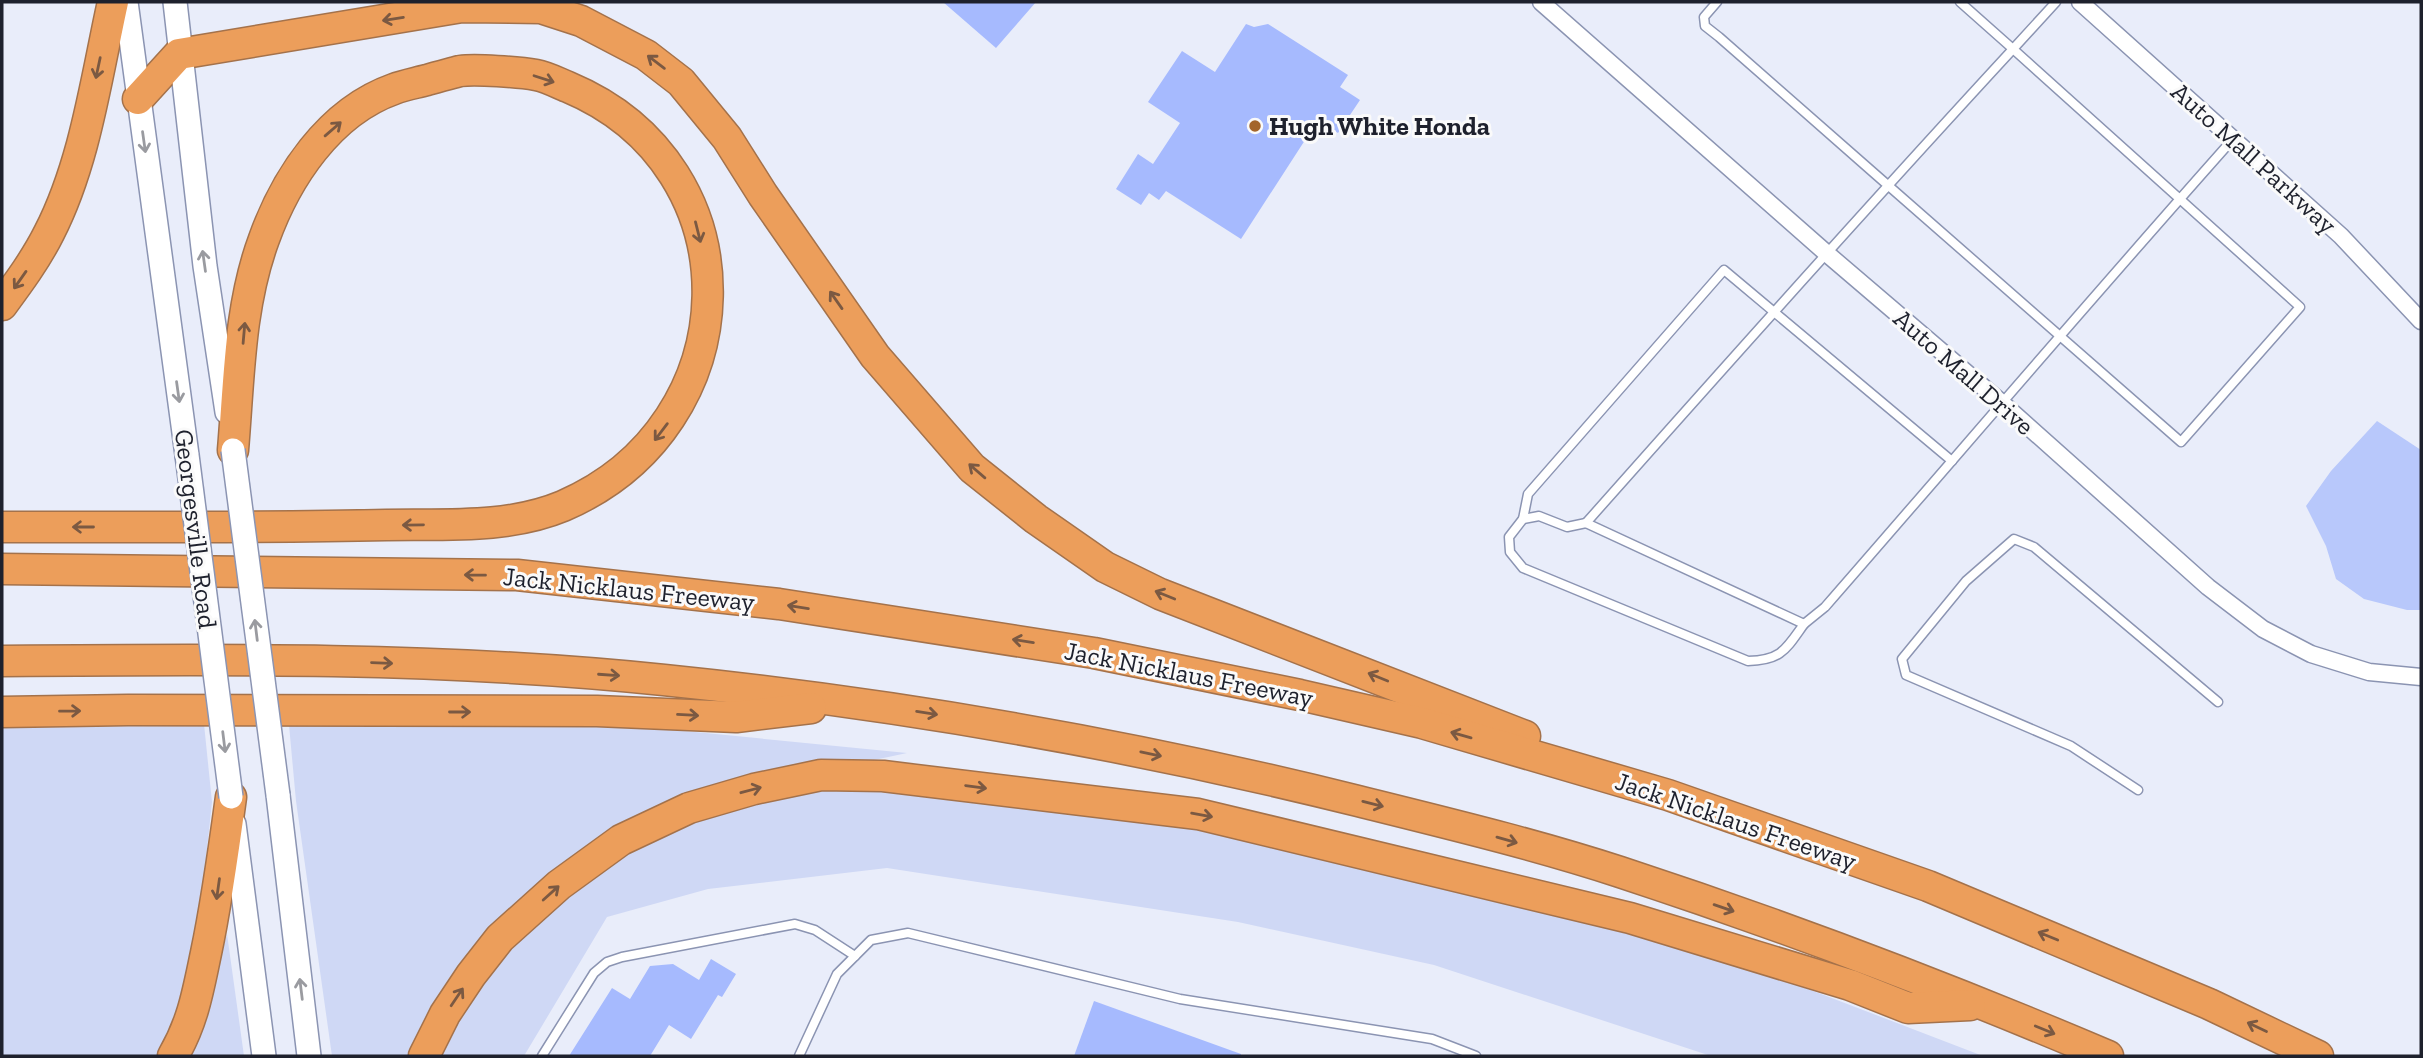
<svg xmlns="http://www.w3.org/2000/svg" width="2423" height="1058" viewBox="0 0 2423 1058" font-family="'Zilla Slab',serif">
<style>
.green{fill:#cfd8f5}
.water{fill:#b8c8fb}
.building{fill:#a6bafe}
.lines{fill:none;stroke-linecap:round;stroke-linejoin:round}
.service-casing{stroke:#8b94b2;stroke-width:11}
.minor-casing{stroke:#8b94b2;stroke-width:19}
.secondary-casing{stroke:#8b94b2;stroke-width:26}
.motorway-casing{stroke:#a4724b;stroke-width:33}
.service{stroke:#fff;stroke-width:8}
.minor{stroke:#fff;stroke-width:16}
.secondary{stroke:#fff;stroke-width:23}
.motorway{stroke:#ec9e5b;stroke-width:30}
.secondary-bridge-casing{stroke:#8b94b2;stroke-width:26;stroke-linecap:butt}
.secondary-bridge{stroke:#fff;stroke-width:23}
.oneway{stroke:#7b5942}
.oneway2{stroke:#9a9ba0}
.poi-dot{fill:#a3652b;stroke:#fafafa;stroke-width:2.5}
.labels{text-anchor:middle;stroke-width:6;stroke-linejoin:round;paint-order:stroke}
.poi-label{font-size:26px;font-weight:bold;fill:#1e212d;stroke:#fafafa;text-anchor:start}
.street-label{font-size:26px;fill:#1e212d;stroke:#fafafa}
</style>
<rect width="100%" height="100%" fill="#e9edfa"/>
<g class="green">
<polygon points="204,724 212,802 195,962 177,1024 158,1056 2,1056 2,727"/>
<polygon points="289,725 644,727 907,753 846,766 585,852 411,1056 332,1056 296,801"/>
<polygon points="865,786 1143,819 1356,861 1717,954 1983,1056 1711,1056 1434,965 1238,922 887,868 708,889 607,917 524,1056 439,1056 460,1014 502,958 555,903 634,845 708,815 787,792"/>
<polygon points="227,934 244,1056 186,1056 201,1027"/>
</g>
<polygon class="water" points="2377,421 2421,450 2421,610 2407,610 2364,599 2336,579 2326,546 2306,506 2331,471"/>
<g class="building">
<polygon points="943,2 1036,2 996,48"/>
<polygon points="1246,24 1254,27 1268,24 1348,75 1340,87 1360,100 1338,133 1318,120 1241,239 1166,191 1159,200 1149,193 1141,205 1116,189 1138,154 1153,164 1180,123 1148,102 1182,51 1215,72"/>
<polygon points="711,959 736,974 722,997 718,995 691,1039 669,1025 650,1056 569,1056 612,988 630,999 650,966 673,964 699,980"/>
<polygon points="1094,1001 1241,1054 1241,1056 1074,1056"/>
</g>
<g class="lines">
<defs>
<g id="service">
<path d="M1717,2L1704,17L1705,26L1719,37C1873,172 2026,307 2181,442L2300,307L2013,49C1869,205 1727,364 1586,523L1804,624L1825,607C1961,451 2095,294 2233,139"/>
<polyline points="1960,2 2013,49 2056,2"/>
<polyline points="1523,519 1528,494 1724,270 1952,461"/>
<path d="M1586,523L1567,527L1539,516L1523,519L1509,537L1510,552L1523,568L1748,661C1782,660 1786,649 1804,624"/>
<polyline points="2138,790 2071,746 1906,675 1902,659 1966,581 2014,539 2034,547 2218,702"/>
<polyline points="542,1056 594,973 607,962 622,957 795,924 815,930 855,956"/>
<polyline points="799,1056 837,974 871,940 908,933 1180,999 1432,1039 1476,1056"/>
</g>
<g id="minor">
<polyline points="1541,2 1825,252 2003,404 2208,587 2263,629 2311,654 2369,672 2421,677"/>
<polyline points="2080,2 2341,236 2421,321"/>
</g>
<g id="secondary">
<polyline points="126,2 187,455"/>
<polyline points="175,2 205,266 227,412"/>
<polyline points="278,795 309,1056"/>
<polyline points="234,824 264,1056"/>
</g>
<g id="motorway">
<polyline points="138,99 179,54 462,7 541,8 581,21 646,55 681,82 727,138 763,195 875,356 972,468 1036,519 1105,567 1160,594 1525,736"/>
<path d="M2,305C19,282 36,259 49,233C85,163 96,79 113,2"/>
<path d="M2,527C130,527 258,528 386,525C445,524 508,529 563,506C751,425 759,167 568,87C558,83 547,77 536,75C519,72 476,69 460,71C449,74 437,77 427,80C416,83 404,85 394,89C329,112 286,178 264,239C239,306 239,380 233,450"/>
<polyline points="2,569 517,575 779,604 1094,653 1300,695 1422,723 1668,795 1928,886 2209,1004 2318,1056"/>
<path d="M2,661C222,659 444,657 664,680C899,704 1129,744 1358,801C1446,823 1534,844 1620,872C1785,926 1948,988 2108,1056"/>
<polyline points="2,712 128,710 597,711 736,717 811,708"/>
<path d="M173,1056C193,1022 198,991 206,953C217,901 224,849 231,797"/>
<polyline points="424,1056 445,1014 471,975 500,938 559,885 621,840 689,808 754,789 821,775 883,776 1198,814 1630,918 1850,985 1908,1008 1970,1005"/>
</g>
</defs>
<use href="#service" class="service-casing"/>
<use href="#minor" class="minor-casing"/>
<use href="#secondary" class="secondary-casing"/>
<use href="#motorway" class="motorway-casing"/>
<use href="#service" class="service"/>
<use href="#minor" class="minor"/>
<use href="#secondary" class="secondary"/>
<use href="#motorway" class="motorway"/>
<defs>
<g id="secondary-bridge">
<polyline points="233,450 278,795"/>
<polyline points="187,455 231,797"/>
</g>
</defs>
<use href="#secondary-bridge" class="secondary-bridge-casing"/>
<use href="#secondary-bridge" class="secondary-bridge"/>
</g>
<defs><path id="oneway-shaft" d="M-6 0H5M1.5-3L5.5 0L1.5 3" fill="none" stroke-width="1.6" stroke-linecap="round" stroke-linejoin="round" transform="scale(1.75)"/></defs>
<g class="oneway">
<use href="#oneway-shaft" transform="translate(393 19) rotate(171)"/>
<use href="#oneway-shaft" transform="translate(656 62) rotate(-143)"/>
<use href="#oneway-shaft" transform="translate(98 68) rotate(102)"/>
<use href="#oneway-shaft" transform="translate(544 79) rotate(18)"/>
<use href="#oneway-shaft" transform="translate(333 129) rotate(-41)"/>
<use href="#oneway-shaft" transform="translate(698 232) rotate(76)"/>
<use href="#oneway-shaft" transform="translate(20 280) rotate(125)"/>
<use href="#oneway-shaft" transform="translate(836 300) rotate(-125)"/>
<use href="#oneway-shaft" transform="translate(244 333) rotate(-85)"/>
<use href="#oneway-shaft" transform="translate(661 432) rotate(127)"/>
<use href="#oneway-shaft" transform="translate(977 471) rotate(-139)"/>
<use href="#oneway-shaft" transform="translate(413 525) rotate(179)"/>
<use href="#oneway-shaft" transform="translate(83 527) rotate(180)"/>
<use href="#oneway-shaft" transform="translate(475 575) rotate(-179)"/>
<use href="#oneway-shaft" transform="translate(1165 595) rotate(-158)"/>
<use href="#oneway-shaft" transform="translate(798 607) rotate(-171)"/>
<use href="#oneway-shaft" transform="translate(1023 641) rotate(-171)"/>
<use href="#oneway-shaft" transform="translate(382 663) rotate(2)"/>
<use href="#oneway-shaft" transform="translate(609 675) rotate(4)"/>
<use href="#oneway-shaft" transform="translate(1378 677) rotate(-158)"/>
<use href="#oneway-shaft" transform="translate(70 711) rotate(-1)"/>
<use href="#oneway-shaft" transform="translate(460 712)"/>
<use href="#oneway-shaft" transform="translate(927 713) rotate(9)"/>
<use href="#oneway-shaft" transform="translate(688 715) rotate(3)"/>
<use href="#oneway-shaft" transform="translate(1461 735) rotate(-164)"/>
<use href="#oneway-shaft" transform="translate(1151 754) rotate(12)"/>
<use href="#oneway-shaft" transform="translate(976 787) rotate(8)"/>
<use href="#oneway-shaft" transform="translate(751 790) rotate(-15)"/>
<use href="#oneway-shaft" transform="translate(1373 804) rotate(14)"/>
<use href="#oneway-shaft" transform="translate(1202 815) rotate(10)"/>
<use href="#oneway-shaft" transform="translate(1507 840) rotate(16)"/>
<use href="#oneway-shaft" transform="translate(218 889) rotate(98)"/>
<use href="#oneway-shaft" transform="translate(551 893) rotate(-42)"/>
<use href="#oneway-shaft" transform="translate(1724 908) rotate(19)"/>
<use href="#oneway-shaft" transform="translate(2048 936) rotate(-158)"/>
<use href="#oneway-shaft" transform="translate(457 997) rotate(-56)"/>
<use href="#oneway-shaft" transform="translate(2257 1027) rotate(-155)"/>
<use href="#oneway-shaft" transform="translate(2045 1030) rotate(22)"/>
</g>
<g class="oneway2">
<use href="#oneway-shaft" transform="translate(144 142) rotate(82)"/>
<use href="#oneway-shaft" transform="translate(204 261) rotate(-98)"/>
<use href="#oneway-shaft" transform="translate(178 392) rotate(82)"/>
<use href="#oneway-shaft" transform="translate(256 630) rotate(-97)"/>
<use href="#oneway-shaft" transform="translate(224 742) rotate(83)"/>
<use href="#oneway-shaft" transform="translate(301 989) rotate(-97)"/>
</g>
<circle class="poi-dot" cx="1255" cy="126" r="7"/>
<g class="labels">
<g class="poi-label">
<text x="1269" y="135">Hugh White Honda</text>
</g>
<g class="street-label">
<text transform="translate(2254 158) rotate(42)" y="9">Auto Mall Parkway</text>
<text transform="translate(1964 372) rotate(41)" y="9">Auto Mall Drive</text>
<text transform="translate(196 529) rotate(83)" y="9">Georgesville Road</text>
<text transform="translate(629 589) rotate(6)" y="9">Jack Nicklaus Freeway</text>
<text transform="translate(1189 674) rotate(11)" y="9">Jack Nicklaus Freeway</text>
<text transform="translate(1736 821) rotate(19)" y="9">Jack Nicklaus Freeway</text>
</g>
</g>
<rect width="2423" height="1058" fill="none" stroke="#1e212d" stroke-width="7"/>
</svg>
